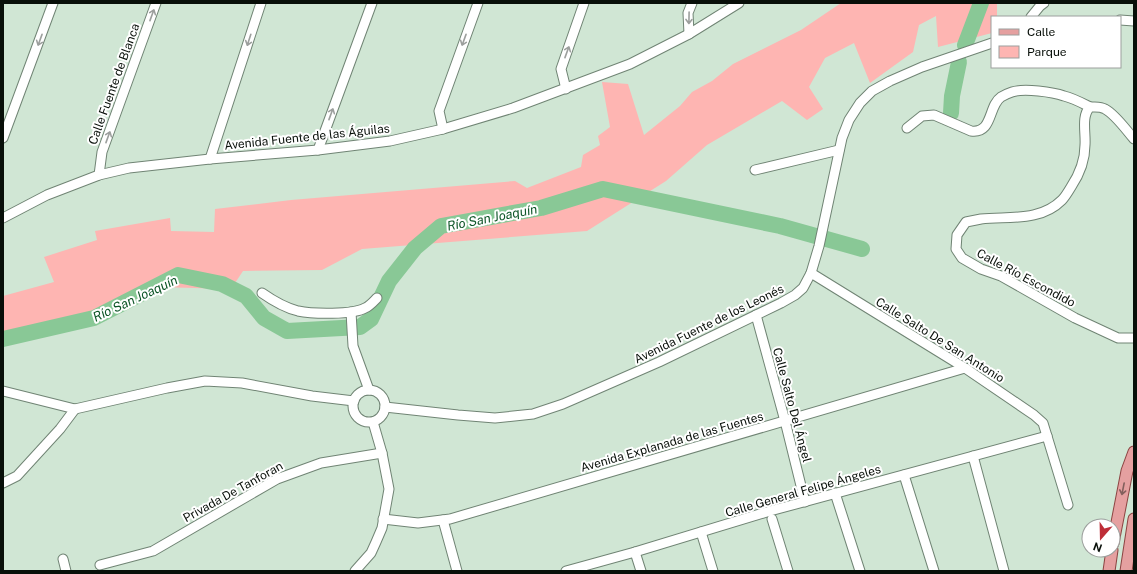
<svg xmlns="http://www.w3.org/2000/svg" width="1137" height="574" viewBox="0 0 1137 574" font-family="'Public Sans',sans-serif">
<style>
.green{fill:#feb5b2}
.lines{fill:none;stroke-linecap:round;stroke-linejoin:round}
.river{stroke:#89c896;stroke-width:16}
.minor-casing{stroke:#708474;stroke-width:11}
.major-casing{stroke:#8c4442;stroke-width:13}
.minor{stroke:#fff;stroke-width:9}
.major{stroke:#e5a0a0;stroke-width:11}
.oneway{stroke:#9c9f9d}
.oneway2{stroke:#825f5c}
.labels{text-anchor:middle;stroke-width:4;stroke-linejoin:round;paint-order:stroke}
.street-label{font-size:12px;fill:#080f09;stroke:#fff}
.water-label{font-size:13px;font-style:italic;fill:#0e5628;stroke:#fff}
</style>
<rect width="100%" height="100%" fill="#d0e6d4"/>
<polygon class="green" points="841,3 997,3 997,17 992,17 992,33 938,47 936,16 919,25 913,52 870,83 854,43 825,58 809,87 823,109 807,120 782,101 707,145 666,181 587,231 362,249 322,270 243,271 231,289 158,287 93,321 3,339 3,296 54,282 44,257 97,240 95,231 170,218 171,231 214,232 215,209 291,200 515,181 527,188 581,167 583,155 600,145 598,136 610,127 602,82 628,84 644,135 680,106 692,92 712,81 733,64 801,30"/>
<g class="lines">
<g class="river">
<polyline points="965,45 981,3"/>
<polyline points="951,113 952,96 959,62"/>
<polyline points="3,339 94,318 178,275 222,284 246,296 264,318 287,331 360,327 371,319 389,281 415,248 441,226 541,208 603,189 780,226 862,249"/>
</g>
<defs>
<g id="minor">
<polyline points="1031,17 1040,6 1044,3"/>
<polyline points="1120,20 1134,21"/>
<polyline points="689,34 688,13 692,3"/>
<polyline points="566,89 561,69 584,3"/>
<path d="M907,128L922,116L934,115L971,131C993,134 988,106 1001,97C1004,95 1009,93 1012,92C1024,88 1053,92 1064,96C1073,98 1082,103 1090,107"/>
<polyline points="443,129 439,111 478,3"/>
<polyline points="3,138 53,3"/>
<path d="M1134,139C1126,130 1116,115 1105,109C1100,106 1095,107 1090,107C1081,116 1086,133 1085,145C1085,160 1079,175 1071,187C1068,192 1065,197 1062,200C1040,222 1009,216 981,219C976,220 971,221 966,222L957,235L956,249L962,258L981,269L1001,276L1075,318L1118,338H1134"/>
<polyline points="318,150 372,3"/>
<polyline points="210,159 261,3"/>
<polyline points="755,170 839,150"/>
<polyline points="99,175 102,152 156,3"/>
<polyline points="3,218 47,195 99,175 129,168 210,159 318,150 390,141 443,129 513,108 630,64 689,34 739,3"/>
<polyline points="811,273 965,368 1034,415 1043,423 1068,505"/>
<path d="M262,293C272,300 286,308 298,311C312,314 353,315 365,308C370,306 374,301 377,298"/>
<polyline points="351,312 353,346 369,390"/>
<polyline points="756,315 785,421 805,502"/>
<circle cx="369" cy="406" r="16"/>
<polyline points="3,391 75,409 167,388 205,381 242,383 312,396 354,401"/>
<polyline points="385,407 458,415 495,418 533,414 563,404 659,362 781,303 795,295 803,288 811,273 819,246 842,138 849,120 860,103 872,91 890,81 922,67 992,43"/>
<polyline points="973,456 1004,571"/>
<polyline points="904,475 934,571"/>
<polyline points="3,483 17,476 60,429 75,409"/>
<polyline points="835,493 860,571"/>
<polyline points="383,519 418,523 450,519 965,368"/>
<polyline points="772,519 788,571"/>
<polyline points="443,520 457,571"/>
<polyline points="701,532 713,571"/>
<polyline points="635,552 641,571"/>
<polyline points="63,559 66,571"/>
<polyline points="100,565 153,551 277,479 321,463 382,453"/>
<polyline points="355,571 371,553 376,542 382,528 389,489 382,453 373,422"/>
<polyline points="566,571 635,552 770,511 1047,436"/>
</g>
<g id="major">
<polyline points="1113,543 1127,471 1134,452"/>
<polyline points="1109,571 1112,550"/>
<polyline points="1126,571 1134,519"/>
</g>
</defs>
<use href="#minor" class="minor-casing"/>
<use href="#major" class="major-casing"/>
<use href="#minor" class="minor"/>
<use href="#major" class="major"/>
</g>
<defs><path id="oneway-shaft" d="M-6 0H5M1.5-3L5.5 0L1.5 3" fill="none" stroke-width="1.6" stroke-linecap="round" stroke-linejoin="round"/></defs>
<g class="oneway">
<use href="#oneway-shaft" transform="translate(152 15) rotate(-70)"/>
<use href="#oneway-shaft" transform="translate(689 18) rotate(91)"/>
<use href="#oneway-shaft" transform="translate(40 40) rotate(110)"/>
<use href="#oneway-shaft" transform="translate(249 40) rotate(108)"/>
<use href="#oneway-shaft" transform="translate(464 40) rotate(110)"/>
<use href="#oneway-shaft" transform="translate(567 52) rotate(-70)"/>
<use href="#oneway-shaft" transform="translate(331 114) rotate(-70)"/>
<use href="#oneway-shaft" transform="translate(108 137) rotate(-70)"/>
</g>
<use class="oneway2" href="#oneway-shaft" transform="translate(1123 489) rotate(101)"/>
<g class="labels">
<g class="street-label">
<text transform="translate(114 84) rotate(-70)" y="4">Calle Fuente de Blanca</text>
<text transform="translate(307 137) rotate(-6)" y="4">Avenida Fuente de las Águilas</text>
<text transform="translate(1026 278) rotate(28)" y="4">Calle Río Escondido</text>
<text transform="translate(709 324) rotate(-26)" y="4">Avenida Fuente de los Leonés</text>
<text transform="translate(940 340) rotate(32)" y="4">Calle Salto De San Antonio</text>
<text transform="translate(792 405) rotate(75)" y="4">Calle Salto Del Ángel</text>
<text transform="translate(672 442) rotate(-16)" y="4">Avenida Explanada de las Fuentes</text>
<text transform="translate(803 491) rotate(-16)" y="4">Calle General Felipe Ángeles</text>
<text transform="translate(233 492) rotate(-29)" y="4">Privada De Tanforan</text>
</g>
<g class="water-label">
<text transform="translate(492 217) rotate(-11)" y="5">Río San Joaquín</text>
<text transform="translate(135 298) rotate(-25)" y="5">Río San Joaquín</text>
</g>
</g>
<rect width="1137" height="574" fill="none" stroke="#080f09" stroke-width="8"/>
<rect x="991" y="16" width="130" height="52" fill="#ffffff" stroke="#9c9f9d"/>
<rect x="999" y="29" width="20" height="6" fill="#e5a0a0" stroke="#9c9f9d"/>
<text x="1027" y="36" font-size="12" fill="#080f09">Calle</text>
<rect x="999" y="46" width="20" height="12" fill="#feb5b2" stroke="#9c9f9d"/>
<text x="1027" y="56" font-size="12" fill="#080f09">Parque</text>
<g transform="translate(1101 538) rotate(200)"><circle r="19" fill="#ffffff" stroke="#9c9f9d"/>
<path d="M0-3L7 15L0 10L-7 15Z" fill="#be2e38"/>
<text y="-6" font-size="11" font-weight="bold" text-anchor="middle" fill="#080f09">N</text>
</g>
</svg>
